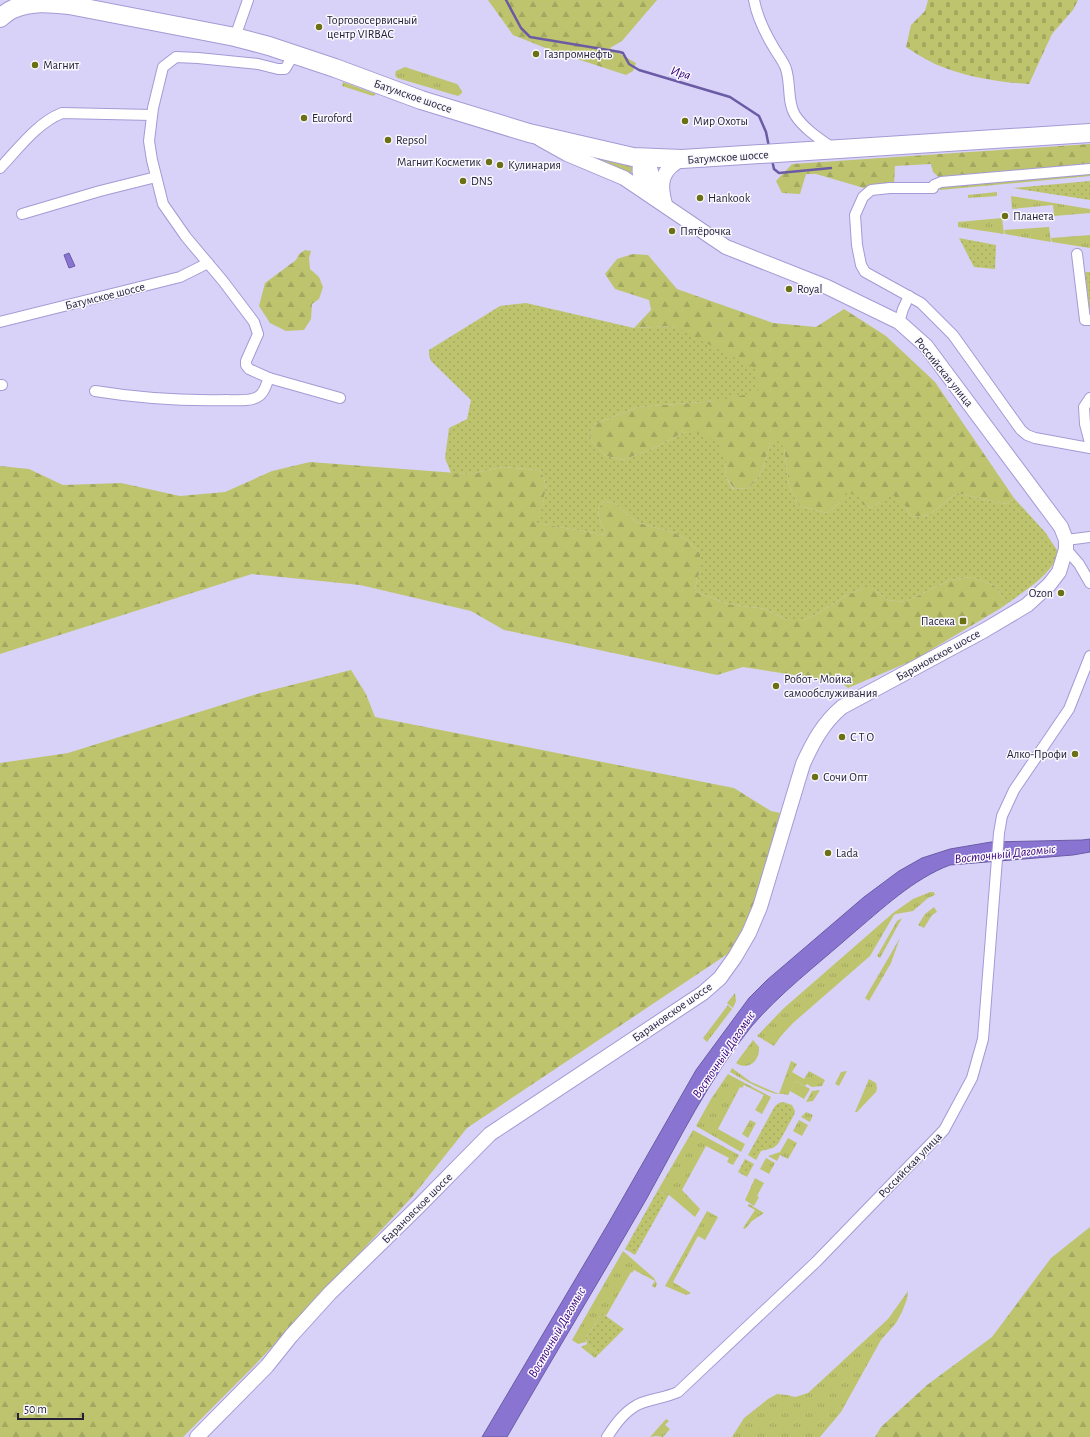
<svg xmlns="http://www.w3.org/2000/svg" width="1090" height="1437" viewBox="0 0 1090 1437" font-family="'Alegreya Sans',sans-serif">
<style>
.grass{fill:url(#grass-tufts)}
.forest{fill:url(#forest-firs)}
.cemetery{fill:url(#cemetery-stones)}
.park{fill:url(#park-dots)}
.pitch{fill:#bec46e}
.water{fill:#8974d2;stroke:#6b5ba4}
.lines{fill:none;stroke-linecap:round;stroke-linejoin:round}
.stream{stroke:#6b5ba4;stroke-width:2.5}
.street-casing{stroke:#a59ad5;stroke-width:12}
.secondary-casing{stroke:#a59ad5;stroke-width:16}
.highway-casing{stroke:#a59ad5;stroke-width:20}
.street{stroke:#fff;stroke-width:10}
.secondary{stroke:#fff;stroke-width:14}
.highway{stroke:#fff;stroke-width:18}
.poi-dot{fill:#6c7015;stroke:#f9f8fe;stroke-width:1.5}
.labels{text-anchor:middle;stroke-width:3;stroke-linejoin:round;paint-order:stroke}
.poi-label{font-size:12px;fill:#262138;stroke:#f9f8fe;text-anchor:start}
.street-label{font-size:12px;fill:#262138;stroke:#f9f8fe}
.water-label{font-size:13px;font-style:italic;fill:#38017b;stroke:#f9f8fe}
</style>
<defs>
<pattern id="grass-tufts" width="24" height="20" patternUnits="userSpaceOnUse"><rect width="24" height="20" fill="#bec46e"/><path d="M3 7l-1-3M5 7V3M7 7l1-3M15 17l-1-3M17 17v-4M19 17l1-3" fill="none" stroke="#a3a860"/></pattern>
<pattern id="forest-firs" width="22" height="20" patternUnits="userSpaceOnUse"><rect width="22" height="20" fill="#bec46e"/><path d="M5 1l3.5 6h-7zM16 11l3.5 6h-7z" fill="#a3a860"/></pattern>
<pattern id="cemetery-stones" width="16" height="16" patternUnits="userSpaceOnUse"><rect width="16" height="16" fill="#bec46e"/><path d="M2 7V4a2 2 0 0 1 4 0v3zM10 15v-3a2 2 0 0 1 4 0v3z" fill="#a3a860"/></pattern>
<pattern id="park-dots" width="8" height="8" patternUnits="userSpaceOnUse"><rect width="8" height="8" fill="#bec46e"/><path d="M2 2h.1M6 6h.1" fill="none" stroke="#a3a860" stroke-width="1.8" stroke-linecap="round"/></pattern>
</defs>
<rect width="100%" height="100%" fill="#d8d2f8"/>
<g class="grass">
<polygon points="405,67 457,84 462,91 462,93 458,96 397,78 395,75 396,71"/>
<polygon points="343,82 376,94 373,96 342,86"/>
<polygon points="582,152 633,165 631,175 630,176"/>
<polygon points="1090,172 1090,176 940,190 937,187"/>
<polygon points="997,192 997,196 968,198 968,195"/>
<polygon points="1011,196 1090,209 1090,213 1054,216 1053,205 1012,209"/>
<polygon points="1002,218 1004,234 958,227 958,222"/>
<polygon points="1049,227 1051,242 1005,234 1004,230"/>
<polygon points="1090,235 1090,248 1052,242 1051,238"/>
<polygon points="930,892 934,892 935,895 928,898 913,911 896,914 894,915 870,956 793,1023 781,1036 774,1046 757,1036 784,1008 893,913 913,899"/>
<polygon points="934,907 937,912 932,915 924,928 918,925 925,914"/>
<polygon points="902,918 880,958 877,956 897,921"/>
<polygon points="900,938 891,963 869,1001 865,998"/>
<polygon points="735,993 736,1001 733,1008 727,1003"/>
<polygon points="728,1005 732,1009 707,1042 703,1038"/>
<path d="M753,1040L759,1047C760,1061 748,1071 736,1063Z"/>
<path d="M791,1061L797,1064L792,1072L804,1079L809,1071L825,1080L822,1086L812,1087L807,1084L805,1086L796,1081L788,1095C783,1093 778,1095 773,1093C758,1088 744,1080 730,1072L732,1068L751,1082L779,1094Z"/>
<polygon points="847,1071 839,1086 835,1084 841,1072"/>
<polygon points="728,1074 771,1097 762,1114 755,1110 764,1095 744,1085 742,1088 740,1087 718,1129 745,1144 741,1152 696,1126 711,1099"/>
<polygon points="869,1079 876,1083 877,1088 876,1092 857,1112 855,1112"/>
<polygon points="820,1090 813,1101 806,1102 812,1091"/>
<polygon points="806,1112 813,1115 810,1122 801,1117"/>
<polygon points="750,1120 756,1123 748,1138 742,1134"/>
<polygon points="799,1120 808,1125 802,1136 793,1131"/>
<polygon points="693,1130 739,1155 733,1165 727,1162 729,1158 706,1146 682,1190 700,1209 695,1217 669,1195 668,1196 658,1190"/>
<polygon points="788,1138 797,1143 788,1159 780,1155 777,1161 768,1156 780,1152"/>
<polygon points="766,1158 775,1163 769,1174 760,1169"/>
<polygon points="755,1178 764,1183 757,1196 759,1197 754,1206 745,1200"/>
<polygon points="749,1204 764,1213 752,1221 745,1229 743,1228 755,1210 748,1206"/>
<polygon points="707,1211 718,1217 705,1240 698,1236 673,1282 691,1293 686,1295 665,1286"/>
<polygon points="623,1251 654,1278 657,1284 655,1288 652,1286 655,1281 634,1270 632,1273 631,1272 606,1316 602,1313 586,1338 586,1342 578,1344 572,1340"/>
<polygon points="908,1291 907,1299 902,1312 896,1323 881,1340 841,1412 820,1437 732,1437 744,1418 768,1399 777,1394 787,1395 795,1397 808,1393 888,1319"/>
<polygon points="587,1344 598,1355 595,1358 581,1347"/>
<polygon points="666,1419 669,1421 665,1425 670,1429 663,1437 656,1436 650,1437"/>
</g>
<g class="forest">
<polygon points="488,0 657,0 622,41 610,48 636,63 633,71 626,75 553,51 513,35"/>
<polygon points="1090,144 1090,166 942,180 933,172 931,164 895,166 894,186 864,188 816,174 806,174 800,194 782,193 776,181 792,164"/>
<polygon points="305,250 311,251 309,258 310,269 319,277 323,287 319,299 312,304 311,319 304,330 286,331 270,323 259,306 265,283 296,260 299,254"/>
<polygon points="633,254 648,255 677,289 773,323 816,327 844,309 886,336 935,382 1014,498 1007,504 995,502 957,493 929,515 911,517 905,506 880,502 872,508 863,505 842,501 827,513 799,506 789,486 784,448 771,442 761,474 749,488 734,489 725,476 726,462 685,432 652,449 623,460 606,456 592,441 589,434 595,424 638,407 715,401 674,326 634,328 651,310 649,300 615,289 605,274 617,259"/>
<path d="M310,462L470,474L502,467L539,470C552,483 542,508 536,523L606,535L599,518L598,509L604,501L615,503L636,522L675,533L687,540L700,553V571L694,591L728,604L765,609L787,620H803L817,614L849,594L864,588H872L888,600L905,602L950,580L971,577L995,586L1003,598L1001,608L914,660L848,688L836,678L823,682L813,678L743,667L717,675L504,630L471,611L360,585L252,574L0,654V466L29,469L63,485L121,483L180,496L225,492L272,471Z"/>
<polygon points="351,670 366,694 375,717 734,788 771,811 780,813 753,910 729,953 467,1128 412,1197 253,1367 183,1437 0,1437 0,763 68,753 260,693"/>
<polygon points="1090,1227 1090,1437 875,1437 881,1427 927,1385 992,1337 1051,1258"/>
</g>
<path class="cemetery" d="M928,0H1078L1073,10L1052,34L1029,84C997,82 965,77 935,64C925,59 915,53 906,47L911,25L925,11Z"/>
<g class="park">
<polygon points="1090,181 1090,200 1013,188"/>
<polygon points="959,238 996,245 995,269 974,267"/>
<polygon points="1085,272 1090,272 1090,313"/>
<path d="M526,303L634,328L673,326L757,369L758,392L715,401L638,407L595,424L589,434L592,441L606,456L623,460L652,449L685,432L701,433L719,444L726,462L725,476L733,489L749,488L761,474L771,442L777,440L784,448L789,486L799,506L827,513L842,501L846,493L858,495L863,505L872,508L880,502L893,495L905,506L911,517L929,515L957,493L995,502L1007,504L1014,498L1045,532L1059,553C1051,576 1020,594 1001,608L1003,598L995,586L971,577L950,580L905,602L888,600L872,588H864L849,594L817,614L803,620H787L765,609L728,604L694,591L700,571V553L687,540L675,533L636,522L615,503L604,501L598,509L599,518L606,535L535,523C542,509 552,483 539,470L502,467L470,474L451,473L445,458L449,428L467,419L471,400L431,361L429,355V350L500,306Z"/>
<polygon points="783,1102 792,1105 795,1111 794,1115 778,1144 773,1148 761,1151 756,1160 748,1155 775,1106 779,1103"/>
<polygon points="745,1159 754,1164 747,1177 738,1172"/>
<polygon points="658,1190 668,1196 635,1255 625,1249"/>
<polygon points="602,1313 624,1329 598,1355 587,1344 586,1338"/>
</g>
<polygon class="pitch" points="796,1081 810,1089 804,1099 790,1091"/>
<g class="water">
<polygon points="69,253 75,266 69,268 64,255"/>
<path d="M1090,839V852L1073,855L950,865C913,879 882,909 851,935C817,965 780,993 751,1027C709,1079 679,1140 647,1198C601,1278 553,1357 507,1437H482L608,1224L696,1070L749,998L767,980L864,897L899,871L922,858L950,849L991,842L1082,840Z"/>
</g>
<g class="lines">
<g class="stream">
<polyline points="506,0 521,28 530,37 620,52 623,53 629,64 639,70 730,97 759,116 766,132 769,147"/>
<polyline points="772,160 774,169 779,173 831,168"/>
</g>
<defs>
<g id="street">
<path d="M754,0C757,17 765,33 774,48C778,55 784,62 786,69C791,84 787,102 795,115C804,129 820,139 834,149"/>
<polyline points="235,37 248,0"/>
<polyline points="294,54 285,69 278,69 258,64 198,58 176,57 163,67 153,108 149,141 152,160 163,204 186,237 223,281 254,322 258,334 246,361 246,365 249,369 269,378 340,398"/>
<path d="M0,168C19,148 37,123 62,113L152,115"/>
<polyline points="1090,169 941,182 934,185 933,188 890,188 871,190 863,197 855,215 857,245 861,265 865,272 921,303 953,335 1021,430 1027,435 1035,438 1090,448"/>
<polyline points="22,214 100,191 156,177"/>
<polyline points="1077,254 1085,320 1090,320"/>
<polyline points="0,322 180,277 208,263"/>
<polyline points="899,322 903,309 909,296"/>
<polyline points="0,385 2,385"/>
<path d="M95,391C138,398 182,401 226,400C234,400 252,402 259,396C265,392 266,384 269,378"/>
<polyline points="1090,398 1084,407 1085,424 1090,443"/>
<polyline points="1066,540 1090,537"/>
<polyline points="1066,549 1079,564 1090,583"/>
<path d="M607,1437C615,1425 623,1413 637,1405C649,1399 665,1398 678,1392L816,1262L944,1130L972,1078L983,1039L999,833L1002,816L1014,790L1069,709L1090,656"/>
</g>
<g id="secondary">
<path d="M642,158C637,171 639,181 650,191"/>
<path d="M646,158C652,170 653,184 659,196"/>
<path d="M665,204C659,183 661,170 682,159"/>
<path d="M197,1437L267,1366L291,1336L330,1293L419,1206L490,1134L703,993L720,978L735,957L749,933L760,907L803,764C813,742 823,723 842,707L985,630L1027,605L1049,585L1059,572L1066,549V540L1061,527L926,346L899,322L827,287L726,247L624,178L567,154L540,139"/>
</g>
<path id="highway" d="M0,18C4,15 8,11 13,9C31,1 50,3 69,5L235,37L269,46L335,68L421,100L529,133L633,157L682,159L1090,133"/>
</defs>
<use href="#street" class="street-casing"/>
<use href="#secondary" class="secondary-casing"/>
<use href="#highway" class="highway-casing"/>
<use href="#street" class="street"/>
<use href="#secondary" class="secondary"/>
<use href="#highway" class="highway"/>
</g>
<g class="poi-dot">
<circle cx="319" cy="27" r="4"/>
<circle cx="536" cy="54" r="4"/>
<circle cx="35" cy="65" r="4"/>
<circle cx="304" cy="118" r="4"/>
<circle cx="685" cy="121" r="4"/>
<circle cx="388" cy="140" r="4"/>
<circle cx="489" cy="162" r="4"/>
<circle cx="500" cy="165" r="4"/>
<circle cx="463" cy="181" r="4"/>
<circle cx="700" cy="198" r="4"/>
<circle cx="1005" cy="216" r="4"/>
<circle cx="672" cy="231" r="4"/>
<circle cx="789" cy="289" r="4"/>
<circle cx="1061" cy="593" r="4"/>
<rect x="959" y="617" width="8" height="8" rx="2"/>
<circle cx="776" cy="686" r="4"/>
<circle cx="842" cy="737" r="4"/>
<circle cx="1075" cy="754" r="4"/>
<circle cx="815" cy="777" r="4"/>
<circle cx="828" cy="853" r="4"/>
</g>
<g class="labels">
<g class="poi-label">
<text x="327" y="24">Торговосервисный<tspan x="327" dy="14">центр VIRBAC</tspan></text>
<text x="544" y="58">Газпромнефть</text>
<text x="43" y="69">Магнит</text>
<text x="312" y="122">Euroford</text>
<text x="693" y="125">Мир Охоты</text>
<text x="396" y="144">Repsol</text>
<text x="481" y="166" text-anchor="end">Магнит Косметик</text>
<text x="508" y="169">Кулинария</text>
<text x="471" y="185">DNS</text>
<text x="708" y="202">Hankook</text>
<text x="1013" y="220">Планета</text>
<text x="680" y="235">Пятёрочка</text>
<text x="797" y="293">Royal</text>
<text x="1053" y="597" text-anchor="end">Ozon</text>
<text x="955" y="625" text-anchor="end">Пасека</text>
<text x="784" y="683">Робот - Мойка<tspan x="784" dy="14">самообслуживания</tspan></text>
<text x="850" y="741">С Т О</text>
<text x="1067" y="758" text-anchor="end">Алко-Профи</text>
<text x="823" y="781">Сочи Опт</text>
<text x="836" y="857">Lada</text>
</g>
<g class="street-label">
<text transform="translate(413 96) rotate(19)" y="4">Батумское шоссе</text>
<text transform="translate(728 157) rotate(-4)" y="4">Батумское шоссе</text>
<text transform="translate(105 296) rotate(-14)" y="4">Батумское шоссе</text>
<text transform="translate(944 372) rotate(51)" y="4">Российская улица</text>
<text transform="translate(938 655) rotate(-29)" y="4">Барановское шоссе</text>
<text transform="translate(672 1012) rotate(-35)" y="4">Барановское шоссе</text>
<text transform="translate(910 1165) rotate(-46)" y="4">Российская улица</text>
<text transform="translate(417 1208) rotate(-45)" y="4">Барановское шоссе</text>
</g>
<g class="water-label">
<text transform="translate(681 72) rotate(17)" y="5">Ира</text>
<text transform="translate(1005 853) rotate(-6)" y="5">Восточный Дагомыс</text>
<text transform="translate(723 1054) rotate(-56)" y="5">Восточный Дагомыс</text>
<text transform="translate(556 1332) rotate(-60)" y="5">Восточный Дагомыс</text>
</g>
</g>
<path d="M18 1413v6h65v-6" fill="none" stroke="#262138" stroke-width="2"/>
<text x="24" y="1413" font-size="12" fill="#262138" stroke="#f9f8fe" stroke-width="3" paint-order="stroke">50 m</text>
</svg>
